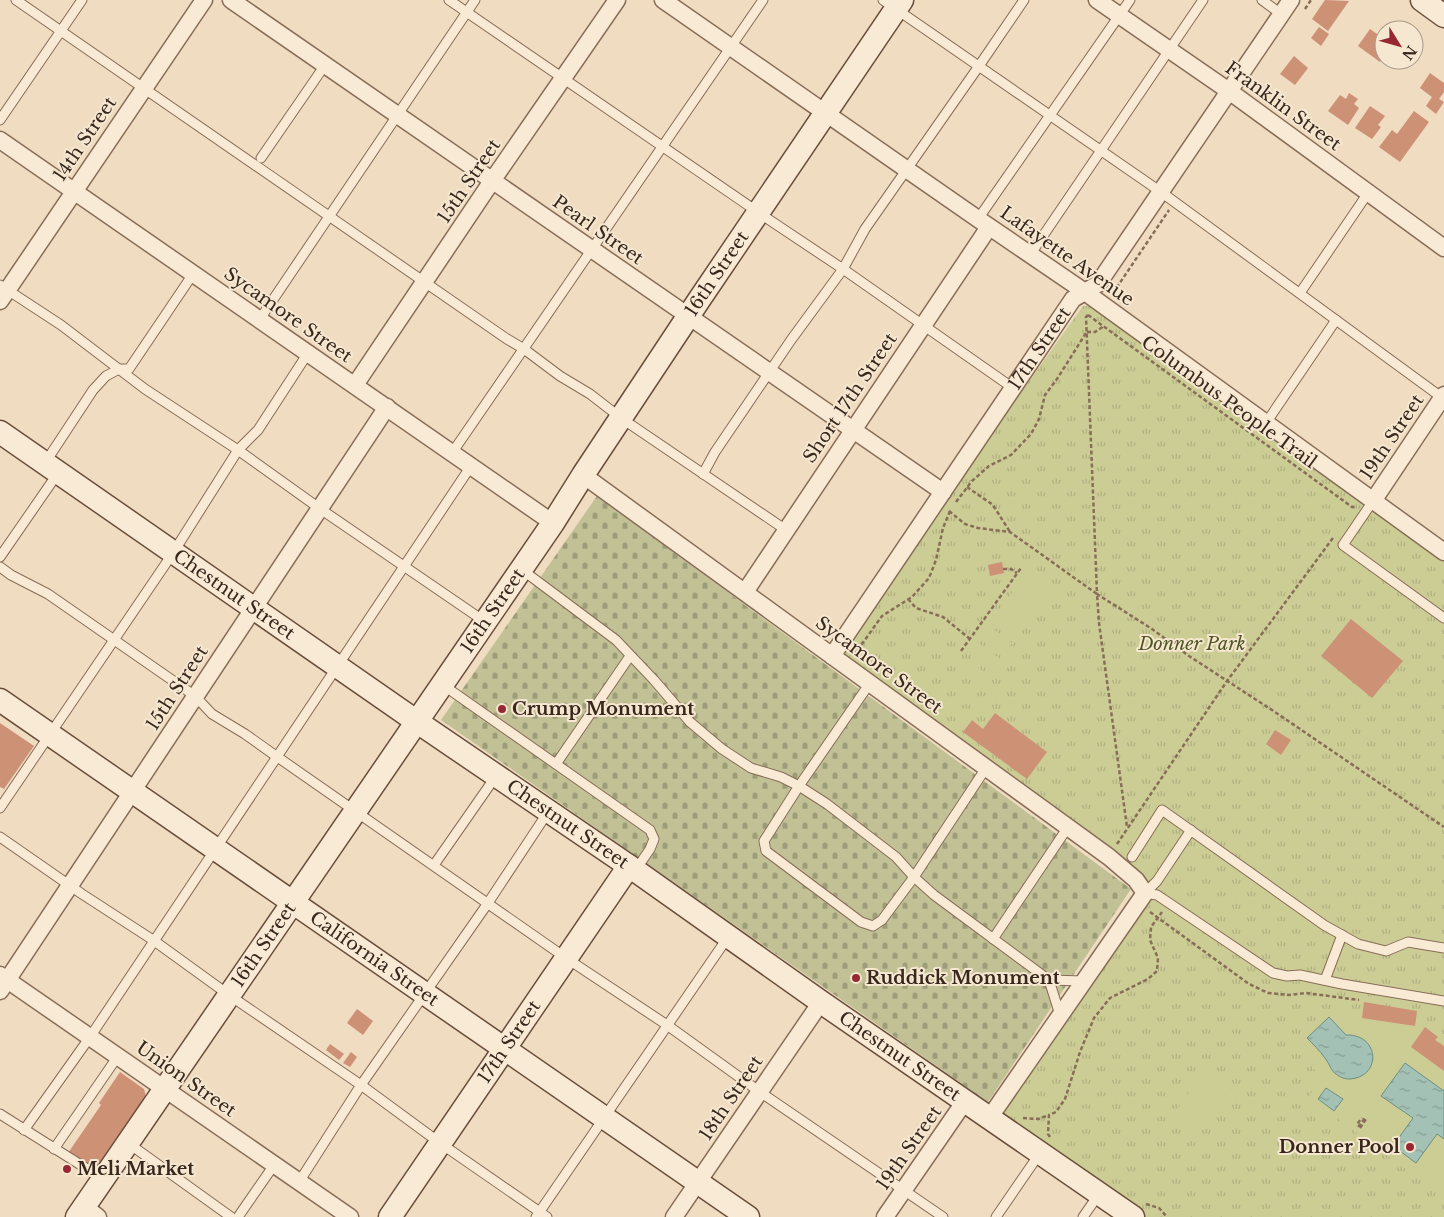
<svg xmlns="http://www.w3.org/2000/svg" width="1444" height="1217" viewBox="0 0 1444 1217" font-family="'Libre Baskerville',serif">
<style>
.grass{fill:url(#grass-tufts)}
.cemetery{fill:url(#cemetery-stones)}
.pitch{fill:#cccd95}
.water{fill:url(#water-ripples);stroke:#6b8f82}
.building{fill:#cd9176}
.lines{fill:none;stroke-linecap:round;stroke-linejoin:round}
.lane-casing{stroke:#886d58;stroke-width:11}
.street-casing{stroke:#886d58;stroke-width:19}
.secondary-casing{stroke:#6a4e3c;stroke-width:25}
.path{stroke:#886d58;stroke-width:2.5;stroke-dasharray:4 2.5;stroke-linecap:butt}
.lane{stroke:#f9ead5;stroke-width:9}
.street{stroke:#f9ead5;stroke-width:16}
.secondary{stroke:#f9ead5;stroke-width:22}
.poi-dot{fill:#982734;stroke:#f6e7d1;stroke-width:2}
.labels{text-anchor:middle;stroke-width:4;stroke-linejoin:round;paint-order:stroke}
.street-label{font-size:18px;fill:#38271d;stroke:#f6e7d1}
.park-label{font-size:18px;font-style:italic;fill:#4d5523;stroke:#f6e7d1}
.poi-label{font-size:18px;font-weight:bold;fill:#38271d;stroke:#f6e7d1;text-anchor:start}
</style>
<defs>
<pattern id="grass-tufts" width="24" height="20" patternUnits="userSpaceOnUse" patternTransform="scale(1.25)"><rect width="24" height="20" fill="#cccd95"/><path d="M3 7l-1-3M5 7V3M7 7l1-3M15 17l-1-3M17 17v-4M19 17l1-3" fill="none" stroke="#b0b080"/></pattern>
<pattern id="cemetery-stones" width="16" height="16" patternUnits="userSpaceOnUse" patternTransform="scale(1.25)"><rect width="16" height="16" fill="#c1c195"/><path d="M2 7V4a2 2 0 0 1 4 0v3zM10 15v-3a2 2 0 0 1 4 0v3z" fill="#9e9d79"/></pattern>
<pattern id="water-ripples" width="26" height="14" patternUnits="userSpaceOnUse" patternTransform="scale(1.25)"><rect width="26" height="14" fill="#a4c1b5"/><path d="M2 4q2-2 4 0t4 0M15 11q2-2 4 0t4 0" fill="none" stroke="#879d93"/></pattern>
</defs>
<rect width="100%" height="100%" fill="#efdcc1"/>
<polygon class="grass" points="1102,304 1444,553 1444,1217 1133,1217 990,1117 1145,893 832,656 1083,306"/>
<polygon class="cemetery" points="597,496 1131,889 988,1102 441,720"/>
<g class="pitch">
<polygon points="1024,575 1048,592 1040,603 1017,586"/>
<polygon points="1013,591 1037,608 1029,619 1005,602"/>
<polygon points="1002,607 1025,624 1017,635 994,618"/>
<polygon points="989,626 1012,643 1004,654 981,637"/>
<polygon points="977,642 1000,659 993,670 969,653"/>
<polygon points="965,658 988,675 980,686 957,669"/>
<polygon points="1333,1008 1362,1012 1362,1018 1425,1027 1411,1047 1444,1071 1444,1197 1308,1097 1322,1079 1292,1042"/>
<polygon points="1205,1069 1231,1086 1200,1132 1174,1114"/>
</g>
<g class="water">
<path d="M1329,1017L1346,1035C1380,1034 1382,1077 1350,1079C1345,1079 1341,1078 1336,1074C1331,1071 1329,1063 1325,1058C1320,1051 1313,1044 1307,1038Z"/>
<polygon points="1405,1063 1444,1091 1444,1139 1437,1134 1416,1163 1393,1146 1413,1118 1381,1096"/>
<polygon points="1326,1088 1343,1099 1334,1111 1318,1099"/>
</g>
<g class="building">
<polygon points="1325,0 1349,1 1328,31 1312,19"/>
<polygon points="1319,27 1329,34 1321,46 1311,38"/>
<polygon points="1370,29 1384,39 1384,57 1380,62 1358,46"/>
<polygon points="1294,56 1308,68 1295,85 1280,74"/>
<polygon points="1430,73 1444,83 1444,92 1439,99 1444,102 1436,114 1426,106 1432,97 1420,88"/>
<polygon points="1349,93 1358,99 1354,104 1359,108 1348,125 1328,111 1340,95 1346,99"/>
<polygon points="1370,106 1385,116 1378,125 1381,127 1372,139 1355,128"/>
<polygon points="1414,111 1429,122 1400,162 1379,147 1392,130 1397,134"/>
<polygon points="1002,562 1004,573 990,576 988,565"/>
<polygon points="1351,619 1403,661 1372,698 1321,656"/>
<polygon points="995,713 1047,752 1027,779 963,732 972,720 983,729"/>
<polygon points="0,723 34,746 4,789 0,787"/>
<polygon points="1275,730 1291,740 1281,755 1266,744"/>
<polygon points="1364,1002 1417,1011 1415,1026 1362,1018"/>
<polygon points="357,1009 373,1021 363,1035 347,1023"/>
<polygon points="1425,1027 1438,1037 1435,1040 1444,1046 1444,1071 1411,1047"/>
<polygon points="330,1044 344,1054 339,1060 326,1050"/>
<polygon points="351,1052 357,1057 350,1067 343,1063"/>
<polygon points="120,1072 144,1089 146,1097 95,1172 68,1153 101,1105 99,1103"/>
</g>
<g class="lines">
<defs>
<g id="lane">
<polyline points="16,0 507,339 524,349 560,376 590,394 621,418 786,530"/>
<polyline points="449,0 771,221 843,269 1013,388"/>
<polyline points="883,0 1161,192 1444,399"/>
<polyline points="1262,0 1281,14"/>
<polyline points="0,120 82,0"/>
<polyline points="261,158 325,65"/>
<polyline points="978,219 1130,0"/>
<polyline points="1030,255 1203,0"/>
<polyline points="0,285 61,325 145,389 238,450 319,508 484,621"/>
<polyline points="1300,293 1368,193"/>
<polyline points="260,319 475,0"/>
<polyline points="1266,423 1336,320"/>
<polyline points="452,453 763,0"/>
<polyline points="45,463 93,390 106,376 119,369 129,369 193,274"/>
<polyline points="703,474 715,452 791,340 843,269 865,229 979,66 1024,0"/>
<polyline points="1373,501 1343,545 1444,618"/>
<polyline points="0,557 58,473"/>
<polyline points="0,567 11,575 48,594 195,696 212,714 245,734 276,756 566,958 667,1025 760,1092 943,1217"/>
<polyline points="521,569 616,640 654,680 690,722 722,749 751,768 781,777 799,786 827,804 896,857 914,877 934,895 1049,980 1060,1015"/>
<polyline points="870,683 799,786 764,841 766,851 861,922 873,926 882,920 914,877 986,768"/>
<polyline points="443,685 650,830 654,839 650,849 635,871"/>
<polyline points="556,764 630,656"/>
<polyline points="0,808 173,553 238,450 258,430 308,353"/>
<polyline points="0,837 82,894 153,940 229,995 361,1085 440,1143 547,1217"/>
<polyline points="1132,857 1162,810 1324,925 1358,944 1386,951 1408,942 1444,948"/>
<polyline points="434,865 496,776"/>
<polyline points="1145,893 1157,895 1169,903 1273,973 1287,976 1300,975 1342,984 1444,1001"/>
<polyline points="1145,893 1157,881 1191,830"/>
<polyline points="993,939 1068,827"/>
<polyline points="1049,980 1083,981"/>
<polyline points="1325,980 1342,935"/>
<polyline points="0,1114 103,1179"/>
<polyline points="24,1130 90,1037 471,466"/>
<polyline points="128,1143 231,1217"/>
<polyline points="54,1149 118,1056"/>
<polyline points="299,1182 361,1085 488,903 548,812"/>
<polyline points="238,1217 274,1165"/>
<polyline points="536,1217 728,937"/>
<polyline points="996,1217 1040,1153"/>
<polyline points="1083,1217 1099,1194"/>
</g>
<g id="street">
<polyline points="231,0 943,492"/>
<polyline points="663,0 978,219 1085,292 1444,552"/>
<polyline points="1097,0 1229,91 1444,248"/>
<polyline points="0,140 553,523"/>
<polyline points="0,301 204,0"/>
<polyline points="355,385 492,181 617,0"/>
<polyline points="583,475 1109,857 1136,880 1145,893 990,1117"/>
<polyline points="1373,501 1444,395"/>
<polyline points="745,592 989,227"/>
<path id="s1" d="M832,656L1073,299L1098,284L1291,0"/>
<polyline points="0,975 350,1217"/>
<polyline points="0,991 387,407"/>
<polyline points="85,1207 98,1217"/>
<polyline points="674,1217 821,1002"/>
<polyline points="885,1217 965,1101"/>
</g>
<g id="secondary">
<polyline points="1422,0 1444,16"/>
<path id="s2" d="M0,432L416,721L629,866L821,1002L1133,1217"/>
<path id="s3" d="M0,700L748,1217"/>
<path id="s4" d="M77,1217L553,523L583,475L699,300L902,0"/>
<path id="s5" d="M390,1217L629,866"/>
</g>
</defs>
<use href="#lane" class="lane-casing"/>
<use href="#street" class="street-casing"/>
<use href="#secondary" class="secondary-casing"/>
<g class="path">
<polyline points="1305,9 1311,0"/>
<polyline points="1113,293 1169,210"/>
<polyline points="1088,315 1086,317 1097,594 1152,629 1189,656 1275,712 1444,827"/>
<polyline points="1088,315 1352,507 1355,507"/>
<polyline points="1087,332 1095,332 1104,326"/>
<polyline points="967,487 993,505 1010,532"/>
<polyline points="956,502 972,481 989,466 1011,455 1031,434 1039,419 1045,395 1057,379 1086,333"/>
<polyline points="949,511 965,524 978,528 1010,532 1097,594 1099,623 1127,827"/>
<polyline points="1003,569 1011,569 1017,573"/>
<polyline points="908,599 916,608 943,617 970,639"/>
<polyline points="961,651 1021,568"/>
<polyline points="854,655 882,616 912,597 929,578 936,560 943,528 950,511"/>
<polyline points="1117,844 1227,681 1333,538"/>
<polyline points="1150,912 1249,984 1268,993 1289,995 1306,993 1359,1000"/>
<polyline points="1023,1118 1038,1119 1049,1115"/>
<polyline points="1360,1128 1366,1119 1365,1118 1359,1126 1357,1124 1362,1118"/>
<polyline points="1050,1137 1048,1134 1049,1115 1056,1112 1065,1099 1080,1052 1094,1018 1110,998 1148,979 1157,971 1158,958 1150,940 1151,927 1162,912"/>
<polyline points="1146,1204 1159,1208 1167,1217"/>
</g>
<use href="#lane" class="lane"/>
<use href="#street" class="street"/>
<use href="#secondary" class="secondary"/>
</g>
<g class="poi-dot">
<circle cx="502" cy="709" r="5"/>
<circle cx="856" cy="978" r="5"/>
<circle cx="1410" cy="1147" r="5"/>
<circle cx="67" cy="1169" r="5"/>
</g>
<g class="labels">
<g class="street-label">
<text transform="translate(1283 106) rotate(36)" y="6">Franklin Street</text>
<text transform="translate(85 139) rotate(-56)" y="6">14th Street</text>
<text transform="translate(469 181) rotate(-56)" y="6">15th Street</text>
<text transform="translate(598 230) rotate(35)" y="6">Pearl Street</text>
<text transform="translate(1067 256) rotate(35)" y="6">Lafayette Avenue</text>
<text dy="6" stroke="none"><textPath href="#s4" startOffset="1140">16th Street</textPath></text>
<text transform="translate(288 315) rotate(35)" y="6">Sycamore Street</text>
<text dy="6" stroke="none"><textPath href="#s1" startOffset="371">17th Street</textPath></text>
<text transform="translate(850 398) rotate(-56)" y="6">Short 17th Street</text>
<text transform="translate(1229 402) rotate(36)" y="6">Columbus People Trail</text>
<text transform="translate(1392 437) rotate(-56)" y="6">19th Street</text>
<text dy="6" stroke="none"><textPath href="#s2" startOffset="285">Chestnut Street</textPath></text>
<text dy="6" stroke="none"><textPath href="#s4" startOffset="735">16th Street</textPath></text>
<text transform="translate(879 665) rotate(36)" y="6">Sycamore Street</text>
<text transform="translate(177 688) rotate(-57)" y="6">15th Street</text>
<text dy="6" stroke="none"><textPath href="#s2" startOffset="690">Chestnut Street</textPath></text>
<text dy="6" stroke="none"><textPath href="#s4" startOffset="330">16th Street</textPath></text>
<text dy="6" stroke="none"><textPath href="#s3" startOffset="455">California Street</textPath></text>
<text dy="6" stroke="none"><textPath href="#s5" startOffset="212">17th Street</textPath></text>
<text dy="6" stroke="none"><textPath href="#s2" startOffset="1095">Chestnut Street</textPath></text>
<text transform="translate(186 1079) rotate(35)" y="6">Union Street</text>
<text transform="translate(731 1098) rotate(-56)" y="6">18th Street</text>
<text transform="translate(909 1148) rotate(-55)" y="6">19th Street</text>
</g>
<g class="park-label">
<text x="1192" y="650">Donner Park</text>
</g>
<g class="poi-label">
<text x="512" y="715">Crump Monument</text>
<text x="866" y="984">Ruddick Monument</text>
<text x="1400" y="1153" text-anchor="end">Donner Pool</text>
<text x="77" y="1175">Meli Market</text>
</g>
</g>
<g transform="translate(1399 45) rotate(127)"><circle r="24" fill="#f6e7d1" stroke="#aa9a89"/>
<path d="M0-4L9 19L0 12L-9 19Z" fill="#982734"/>
<text y="-8" font-size="14" font-weight="bold" text-anchor="middle" fill="#38271d">N</text>
</g>
</svg>
